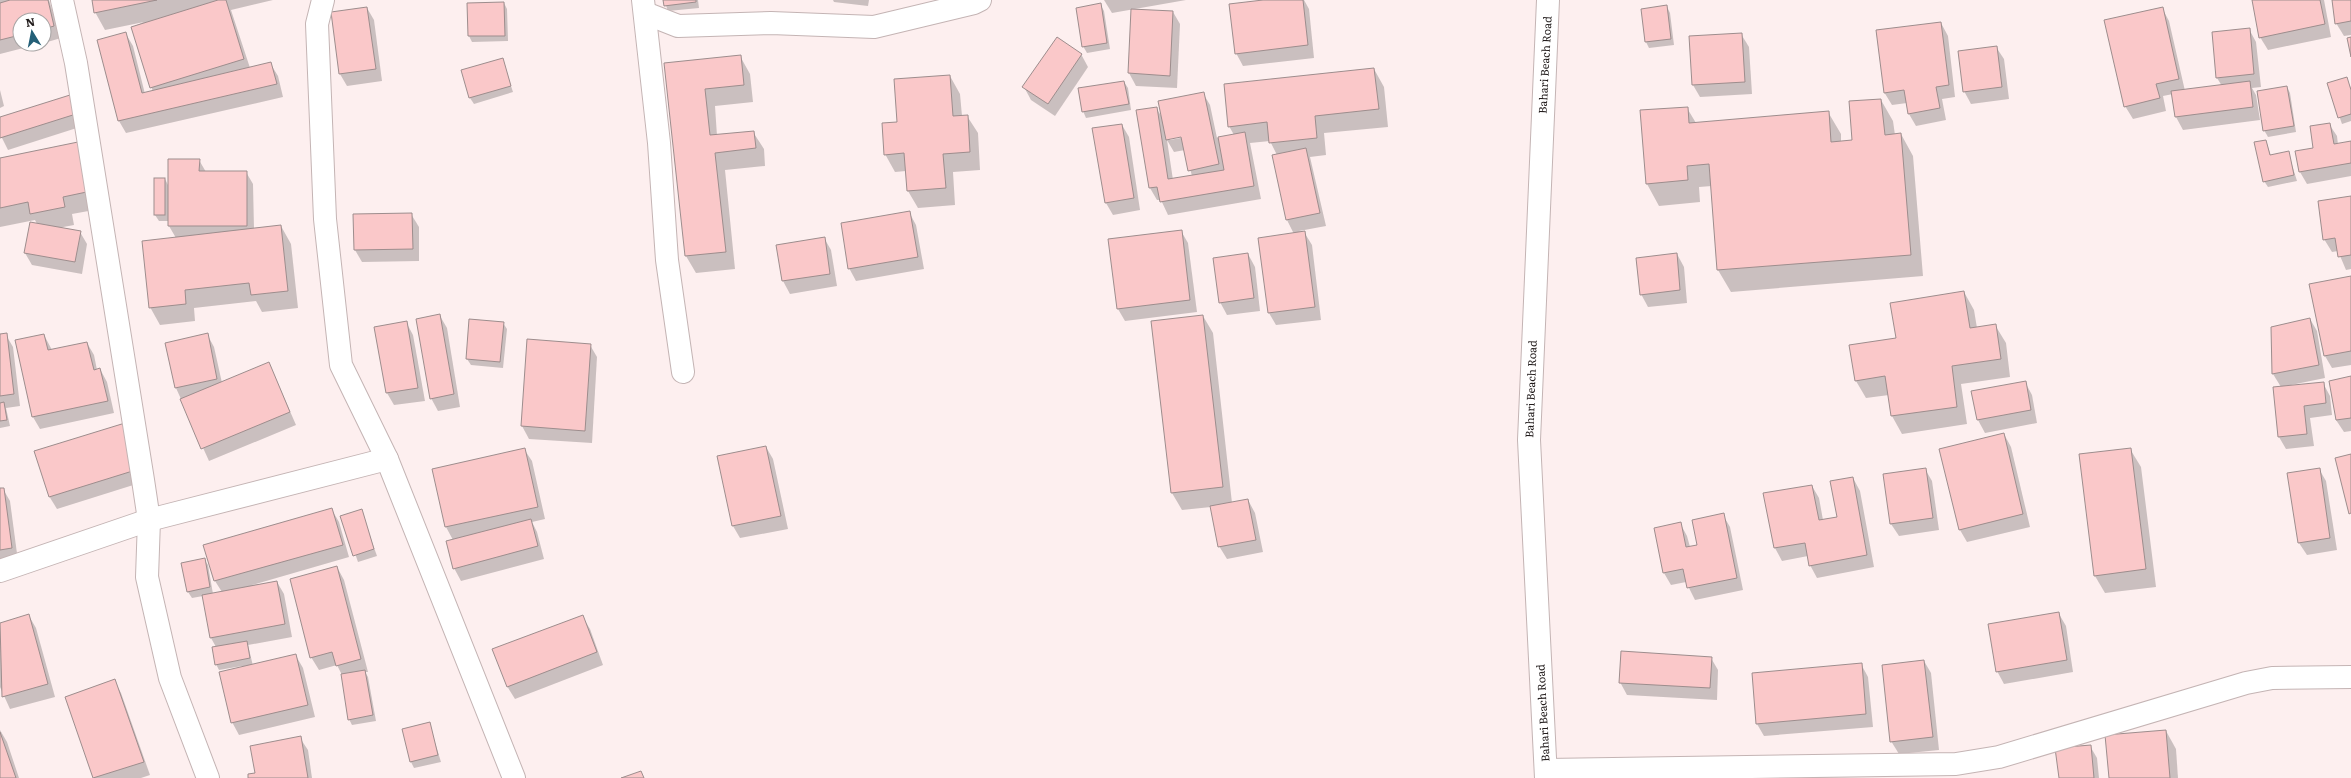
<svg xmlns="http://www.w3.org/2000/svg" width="2351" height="778" viewBox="0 0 2351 778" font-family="Literata,serif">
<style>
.shadow{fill:#0003;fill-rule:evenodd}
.building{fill:#fac8c9;stroke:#9d8d8d}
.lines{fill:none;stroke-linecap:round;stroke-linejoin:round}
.minor-casing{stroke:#c4b4b4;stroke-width:24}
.minor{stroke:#fff;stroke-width:22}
.labels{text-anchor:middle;stroke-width:3;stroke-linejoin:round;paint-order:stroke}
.street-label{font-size:11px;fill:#221c1c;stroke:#fff}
</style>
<rect width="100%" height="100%" fill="#fdefef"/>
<g class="shadow">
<polygon points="0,0 49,0 61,38 44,43 44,20 20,20 20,44 39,44 0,54"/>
<polygon points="93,0 273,0 231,10 250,68 270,63 278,76 283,97 126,133 119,121 126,34 133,46 145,94 153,92 132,27 144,22 105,30 95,12"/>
<polygon points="664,0 698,0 699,8 668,11"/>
<polygon points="833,0 869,0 868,6 834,2"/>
<polygon points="1104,0 1186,0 1112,13"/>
<polygon points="1271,0 1304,0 1309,9 1314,58 1243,66 1236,53"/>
<polygon points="2253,0 2324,0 2331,37 2268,50 2260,37"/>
<polygon points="2333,0 2351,0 2351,35 2344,36 2336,23"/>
<polygon points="504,3 507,9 508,41 472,42 469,36 468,4"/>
<polygon points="1100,4 1104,11 1110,49 1087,53 1083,46"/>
<polygon points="1667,7 1670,13 1674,45 1649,48 1646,42"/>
<polygon points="367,8 374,20 382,81 347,86 340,74"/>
<polygon points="2162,8 2169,21 2185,91 2222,86 2217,78 2249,29 2256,42 2261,87 2252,88 2256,95 2260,120 2183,130 2176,117 2173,94 2163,96 2166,111 2133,119 2125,106"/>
<polygon points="1132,10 1173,12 1180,24 1177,88 1136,86 1129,73"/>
<polygon points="1941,23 1948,36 1955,97 1942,99 1946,120 1916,126 1909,114 1907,103 1892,105 1884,92"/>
<polygon points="1741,34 1749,47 1752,94 1700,97 1693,85"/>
<polygon points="1996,47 2004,59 2009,99 1971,104 1964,91"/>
<polygon points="1081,54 1088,67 1055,116 1031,100 1024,87"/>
<polygon points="740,56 750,74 753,102 715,106 717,136 753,132 764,149 765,166 725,170 735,269 696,273 686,256 665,64"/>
<polygon points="502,59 513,92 474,104 470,98"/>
<path d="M1374,69L1384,87L1388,127L1324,133L1326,155L1310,157L1326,226L1299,231L1304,232L1312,245L1321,320L1276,325L1269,313L1294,234L1287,220L1273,156L1277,155L1270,141L1250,143L1261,199L1168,215L1161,200H1157L1150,188L1137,111L1156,108L1162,117L1203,93L1210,105L1217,138L1234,135L1229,126ZM1185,135L1186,137L1170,140V138ZM1167,140L1174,152L1185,150L1192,176L1173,180Z"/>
<polygon points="950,76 960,94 962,116 967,116 978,133 980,170 953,172 955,205 918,208 908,191 906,171 895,172 885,154"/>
<polygon points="2346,78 2351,88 2351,121 2342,124 2328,84"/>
<polygon points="1124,82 1128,88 1131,110 1086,118 1083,111"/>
<polygon points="2287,87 2290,93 2296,132 2268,137 2264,130"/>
<polygon points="0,90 4,106 0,108"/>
<polygon points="70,96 83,126 8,150 0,134 0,118"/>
<polygon points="1881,100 1893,121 1895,135 1901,134 1913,156 1923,276 1731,292 1718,270 1712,186 1699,187 1700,202 1659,206 1647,184 1687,108 1696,123 1828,112 1841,134 1841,142 1853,141"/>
<polygon points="2329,124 2337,136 2338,145 2351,142 2351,176 2307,184 2300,172"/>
<polygon points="1122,125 1129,137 1140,210 1113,215 1106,203"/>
<polygon points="2266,141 2271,156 2288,152 2297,181 2268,187 2264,181"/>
<polygon points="78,143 105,208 72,214 74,225 58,228 80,232 87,244 82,274 32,265 25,253 37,224 35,220 0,227 0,158"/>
<polygon points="199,160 206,172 246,172 253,184 254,229 281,226 291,244 298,308 262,312 256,301 194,308 195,321 160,325 150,307 176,238 169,226 169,221 159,221 155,215 165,179 169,187"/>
<polygon points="2351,197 2351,269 2346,270 2338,251 2332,252 2324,239"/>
<polygon points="909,212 916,225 924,269 856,281 849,268"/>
<polygon points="411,214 419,227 419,261 362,262 355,250"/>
<polygon points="1181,231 1188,243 1197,312 1125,321 1118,309"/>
<polygon points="824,238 831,250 837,286 790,294 783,281 778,246"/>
<polygon points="1248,254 1255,267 1260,311 1227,315 1220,302"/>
<polygon points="1677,254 1684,267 1687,303 1648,307 1641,294"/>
<polygon points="2351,277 2351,365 2332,368 2325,356 2310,285"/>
<polygon points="1964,292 1974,310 1977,328 1995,325 2006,343 2010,377 1961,384 1967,424 1902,434 1892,416 1889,395 1866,398 1856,381 1897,339"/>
<polygon points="440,316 447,328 460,407 438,411 431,398"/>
<polygon points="1203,316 1213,333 1232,503 1248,500 1255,513 1263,552 1227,559 1219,546 1211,507 1182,510 1172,493"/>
<polygon points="2310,319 2317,331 2325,378 2281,387 2273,374"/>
<polygon points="406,322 413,335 425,401 394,405 387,393 376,328"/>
<polygon points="503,323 507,329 503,368 471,365 467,359"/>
<polygon points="207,334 214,347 222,383 269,363 296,425 209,461 176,388"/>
<polygon points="0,335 6,335 13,347 20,406 6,408 10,426 0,428"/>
<polygon points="44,335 52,350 87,343 94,355 97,370 100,369 107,382 114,413 40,429 33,417 17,341"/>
<polygon points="528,340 590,345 597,357 592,443 529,439 522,426"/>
<polygon points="2351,377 2351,431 2344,432 2336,420 2330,381"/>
<polygon points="2025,382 2032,395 2037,423 1985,433 1978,420 1973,392"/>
<polygon points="2323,383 2330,396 2332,415 2310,418 2314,446 2286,449 2279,437 2275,388"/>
<polygon points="125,424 146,481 57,509 49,496"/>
<polygon points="2004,434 2011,447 2030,527 1967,542 1960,530"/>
<polygon points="766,447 773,459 788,529 740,538 733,526 718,457"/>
<polygon points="524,449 532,461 545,519 532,522 537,532 544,559 461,581 454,568 453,540 446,527 433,469"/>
<polygon points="2130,449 2141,467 2156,587 2105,593 2095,576"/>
<polygon points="1925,469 1932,481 1939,530 1899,536 1891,524 1885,475"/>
<polygon points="2319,469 2326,481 2337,550 2307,555 2299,543"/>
<polygon points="1853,478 1860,491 1874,567 1817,578 1810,565 1808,556 1782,561 1775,548 1764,494 1812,486 1819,498 1823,520 1838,518"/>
<polygon points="0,489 3,489 10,501 18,561 0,563"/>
<polygon points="332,510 339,522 349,557 252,585 277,582 284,594 292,637 248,645 253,666 296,656 303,668 315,717 239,735 232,722 242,666 219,670 216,664 216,647 211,638 203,596 192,598 188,592 204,559 208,565 213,594 222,592 215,581 205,545"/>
<polygon points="361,511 377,556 358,562 342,516"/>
<polygon points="1723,515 1730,527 1743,590 1695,600 1686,582 1671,585 1664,573 1680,523 1687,536 1690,547 1699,545"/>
<polygon points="337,567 344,580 368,672 365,672 368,677 376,721 352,725 349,719 342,675 337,665 319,670 311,657"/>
<polygon points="2059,614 2066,626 2073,672 2004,684 1997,671"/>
<polygon points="29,616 36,628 55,697 10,709 0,687 0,624"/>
<polygon points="582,616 590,629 603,665 515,699 507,686"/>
<polygon points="1711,658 1718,670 1717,700 1627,695 1620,682"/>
<polygon points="1924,661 1931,673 1939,750 1899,754 1891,741"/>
<polygon points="1861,664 1868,677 1873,727 1764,736 1757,724"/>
<polygon points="114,680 121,693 150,775 141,778 95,778 66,697"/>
<polygon points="429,723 441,762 414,768 411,762 403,729"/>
<polygon points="0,730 7,742 19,778 0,778"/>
<polygon points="2166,731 2176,749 2178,778 2110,778"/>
<polygon points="300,738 308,750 312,778 249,778"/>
<polygon points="2090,746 2097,758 2099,778 2060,778"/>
</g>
<g class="building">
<polygon points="10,0 48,0 54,26 44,29 44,20 20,20 20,35 0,40 0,3"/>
<polygon points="92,0 157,0 94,13"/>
<polygon points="218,0 226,0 244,59 150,88 131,27"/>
<polygon points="663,0 696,0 696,2 664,6"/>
<polygon points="1263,0 1303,0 1308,45 1235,54 1229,4"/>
<polygon points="2252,0 2320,0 2325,24 2259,38"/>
<polygon points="2332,0 2351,0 2351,21 2335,24"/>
<polygon points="504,2 505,36 468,36 467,3"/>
<polygon points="1101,3 1107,43 1082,47 1076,8"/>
<polygon points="1667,5 1671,39 1645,42 1641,9"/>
<polygon points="367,7 376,69 339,74 331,12"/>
<polygon points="2163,7 2179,79 2156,84 2160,98 2124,107 2104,20"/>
<polygon points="1131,9 1173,11 1170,76 1128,73"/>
<polygon points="1941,22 1949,85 1936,87 1940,108 1908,114 1904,90 1884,93 1876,30"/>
<polygon points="2250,28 2254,74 2216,78 2212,32"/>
<polygon points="126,32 142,93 271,62 277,84 118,121 97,40"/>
<polygon points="1742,33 1745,82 1692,85 1689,36"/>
<polygon points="1057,37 1082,54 1048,104 1022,87"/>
<polygon points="2351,37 2351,57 2347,38"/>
<polygon points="1997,46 2002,87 1963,92 1958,51"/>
<polygon points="741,55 744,85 705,89 710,135 754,131 756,148 715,153 726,252 685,256 664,63"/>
<polygon points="503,58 511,86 469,98 461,70"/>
<polygon points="1374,68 1379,109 1315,116 1317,138 1269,143 1267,122 1228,127 1224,84"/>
<polygon points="950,75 953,116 968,115 970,152 943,154 946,188 907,191 904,153 884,155 882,123 897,122 894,79"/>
<polygon points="2347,77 2351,90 2351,114 2338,118 2327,83"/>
<polygon points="1124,81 1129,104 1082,112 1078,88"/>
<polygon points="2250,81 2253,107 2175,117 2171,91"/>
<polygon points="2287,86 2294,126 2263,131 2257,91"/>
<polygon points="1204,92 1219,164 1188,171 1181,137 1166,140 1158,101"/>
<polygon points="70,95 76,114 0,138 0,117"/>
<polygon points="1881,99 1885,135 1901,133 1911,255 1717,270 1709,164 1687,166 1688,180 1646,184 1640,110 1688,107 1689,123 1829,111 1831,142 1852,140 1849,101"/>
<polygon points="1157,107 1168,179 1224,170 1218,137 1245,132 1254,186 1160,202 1157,187 1149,188 1136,110"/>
<polygon points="2330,123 2334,144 2351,141 2351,163 2299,172 2295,151 2313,148 2310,126"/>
<polygon points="1122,124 1134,198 1105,203 1092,128"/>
<polygon points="2266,140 2270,155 2289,151 2294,175 2263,182 2254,142"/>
<polygon points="78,142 96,190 63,197 65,207 30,214 28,202 0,208 0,158"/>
<polygon points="1306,148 1320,213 1286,220 1272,155"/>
<polygon points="168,159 200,159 199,171 247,171 247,226 168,226"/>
<rect x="154" y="178" width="11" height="37"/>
<polygon points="2351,196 2351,255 2338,257 2335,238 2323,240 2318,201"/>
<polygon points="910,211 918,257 848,269 841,223"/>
<polygon points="412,213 413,249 354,250 353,214"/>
<polygon points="30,222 81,231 75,262 24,253"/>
<polygon points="281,225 288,291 251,295 249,283 185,290 186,304 149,308 142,241"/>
<polygon points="1182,230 1190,300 1117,309 1108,239"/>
<polygon points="1305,231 1315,307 1268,313 1258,238"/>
<polygon points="825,237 830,274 782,281 776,245"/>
<polygon points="1248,253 1254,298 1219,303 1213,258"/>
<polygon points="1677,253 1680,290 1640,295 1636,258"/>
<polygon points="2351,276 2351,351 2324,356 2309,284"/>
<polygon points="1964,291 1970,328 1996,324 2001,359 1952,366 1957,407 1891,416 1885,376 1855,381 1849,345 1896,338 1890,303"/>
<polygon points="440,314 454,394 430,399 416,319"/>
<polygon points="1203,315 1223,487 1171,493 1151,321"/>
<polygon points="2310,318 2319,365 2272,374 2271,327"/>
<polygon points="469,319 504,322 500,362 466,359"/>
<polygon points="407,321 418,388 386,393 374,327"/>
<polygon points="7,333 14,394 0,396 0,334"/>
<polygon points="208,333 217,379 175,388 165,343"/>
<polygon points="44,334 48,350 87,342 94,370 100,368 108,401 32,417 15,340"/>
<polygon points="527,339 591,344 585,431 521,426"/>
<polygon points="269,362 290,412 201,449 180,399"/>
<polygon points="2351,376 2351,418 2336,420 2329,381"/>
<polygon points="2026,381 2031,410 1977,420 1971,391"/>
<polygon points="2324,382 2326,403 2304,406 2307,434 2278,437 2273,387"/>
<polygon points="4,402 7,420 0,421 0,403"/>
<polygon points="125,423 139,469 49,497 34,451"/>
<polygon points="2004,433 2023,514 1959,530 1939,449"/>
<polygon points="766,446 781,516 732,526 717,456"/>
<polygon points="525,448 538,507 445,527 432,469"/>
<polygon points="2131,448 2146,569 2094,576 2079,454"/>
<polygon points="2351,454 2351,513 2349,514 2335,458"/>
<polygon points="1926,468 1933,518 1890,524 1883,474"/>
<polygon points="2320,468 2330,538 2298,543 2287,473"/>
<polygon points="1853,477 1867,555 1809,566 1805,543 1774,548 1763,493 1812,485 1819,520 1837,517 1830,481"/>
<polygon points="0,488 4,488 12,548 0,550"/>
<polygon points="1248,499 1256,540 1218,547 1210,506"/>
<polygon points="332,508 343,545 214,581 203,545"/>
<polygon points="362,509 374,549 353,556 340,516"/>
<polygon points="1724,513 1737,578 1687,588 1683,569 1663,573 1654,528 1681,522 1686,547 1697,545 1692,520"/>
<polygon points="531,519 538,546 453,569 446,541"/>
<polygon points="205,558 210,587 187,592 181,563"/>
<polygon points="337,566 361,659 336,666 332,652 310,658 290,579"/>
<polygon points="277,581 285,624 210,638 202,595"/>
<polygon points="2059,612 2067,660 1996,672 1988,624"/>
<polygon points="29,614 48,684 2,697 0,623"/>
<polygon points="583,615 597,652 507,687 492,649"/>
<polygon points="247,641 250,658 215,665 212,647"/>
<polygon points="1621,651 1712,657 1710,688 1619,683"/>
<polygon points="296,654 308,705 231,723 219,672"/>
<polygon points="1924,660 1933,737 1890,742 1882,665"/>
<polygon points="1862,663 1866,714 1756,724 1752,673"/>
<polygon points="365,670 373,715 348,720 341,674"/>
<polygon points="115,679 144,762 93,778 65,697"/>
<polygon points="430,722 438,755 410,762 402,729"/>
<polygon points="2166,730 2170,778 2109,778 2105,735"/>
<polygon points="0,732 16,778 0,778"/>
<polygon points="301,736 308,778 248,778 248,774 255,773 250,746"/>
<polygon points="2091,745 2094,778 2059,778 2055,748"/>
<polygon points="641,771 644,778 621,778"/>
</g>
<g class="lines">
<defs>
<g id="minor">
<polyline points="62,0 76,63 143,480 149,520 147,577 170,678 208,778"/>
<polyline points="323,0 317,24 325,219 341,365 387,459 514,778"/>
<polyline points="643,0 659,143 667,260 683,372"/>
<polyline points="645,13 678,26 771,23 874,27 974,3 980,0"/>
<polyline points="0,571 149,520 387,459"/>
<polyline points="1546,770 1956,764 1999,757 2246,683 2272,678 2351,677"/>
<polyline points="1546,778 1529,440 1548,0"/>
</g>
</defs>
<use href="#minor" class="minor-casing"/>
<use href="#minor" class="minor"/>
</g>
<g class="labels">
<g class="street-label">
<text transform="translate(1545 65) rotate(-87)" y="4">Bahari Beach Road</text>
<text transform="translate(1531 389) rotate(-88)" y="4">Bahari Beach Road</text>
<text transform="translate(1543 713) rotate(-93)" y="4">Bahari Beach Road</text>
</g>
</g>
<g transform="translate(32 32) rotate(350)"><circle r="19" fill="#ffffff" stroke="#a7a4a4"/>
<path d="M0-3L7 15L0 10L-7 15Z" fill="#235f77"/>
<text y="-6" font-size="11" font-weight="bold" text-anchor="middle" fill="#221c1c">N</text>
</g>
</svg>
